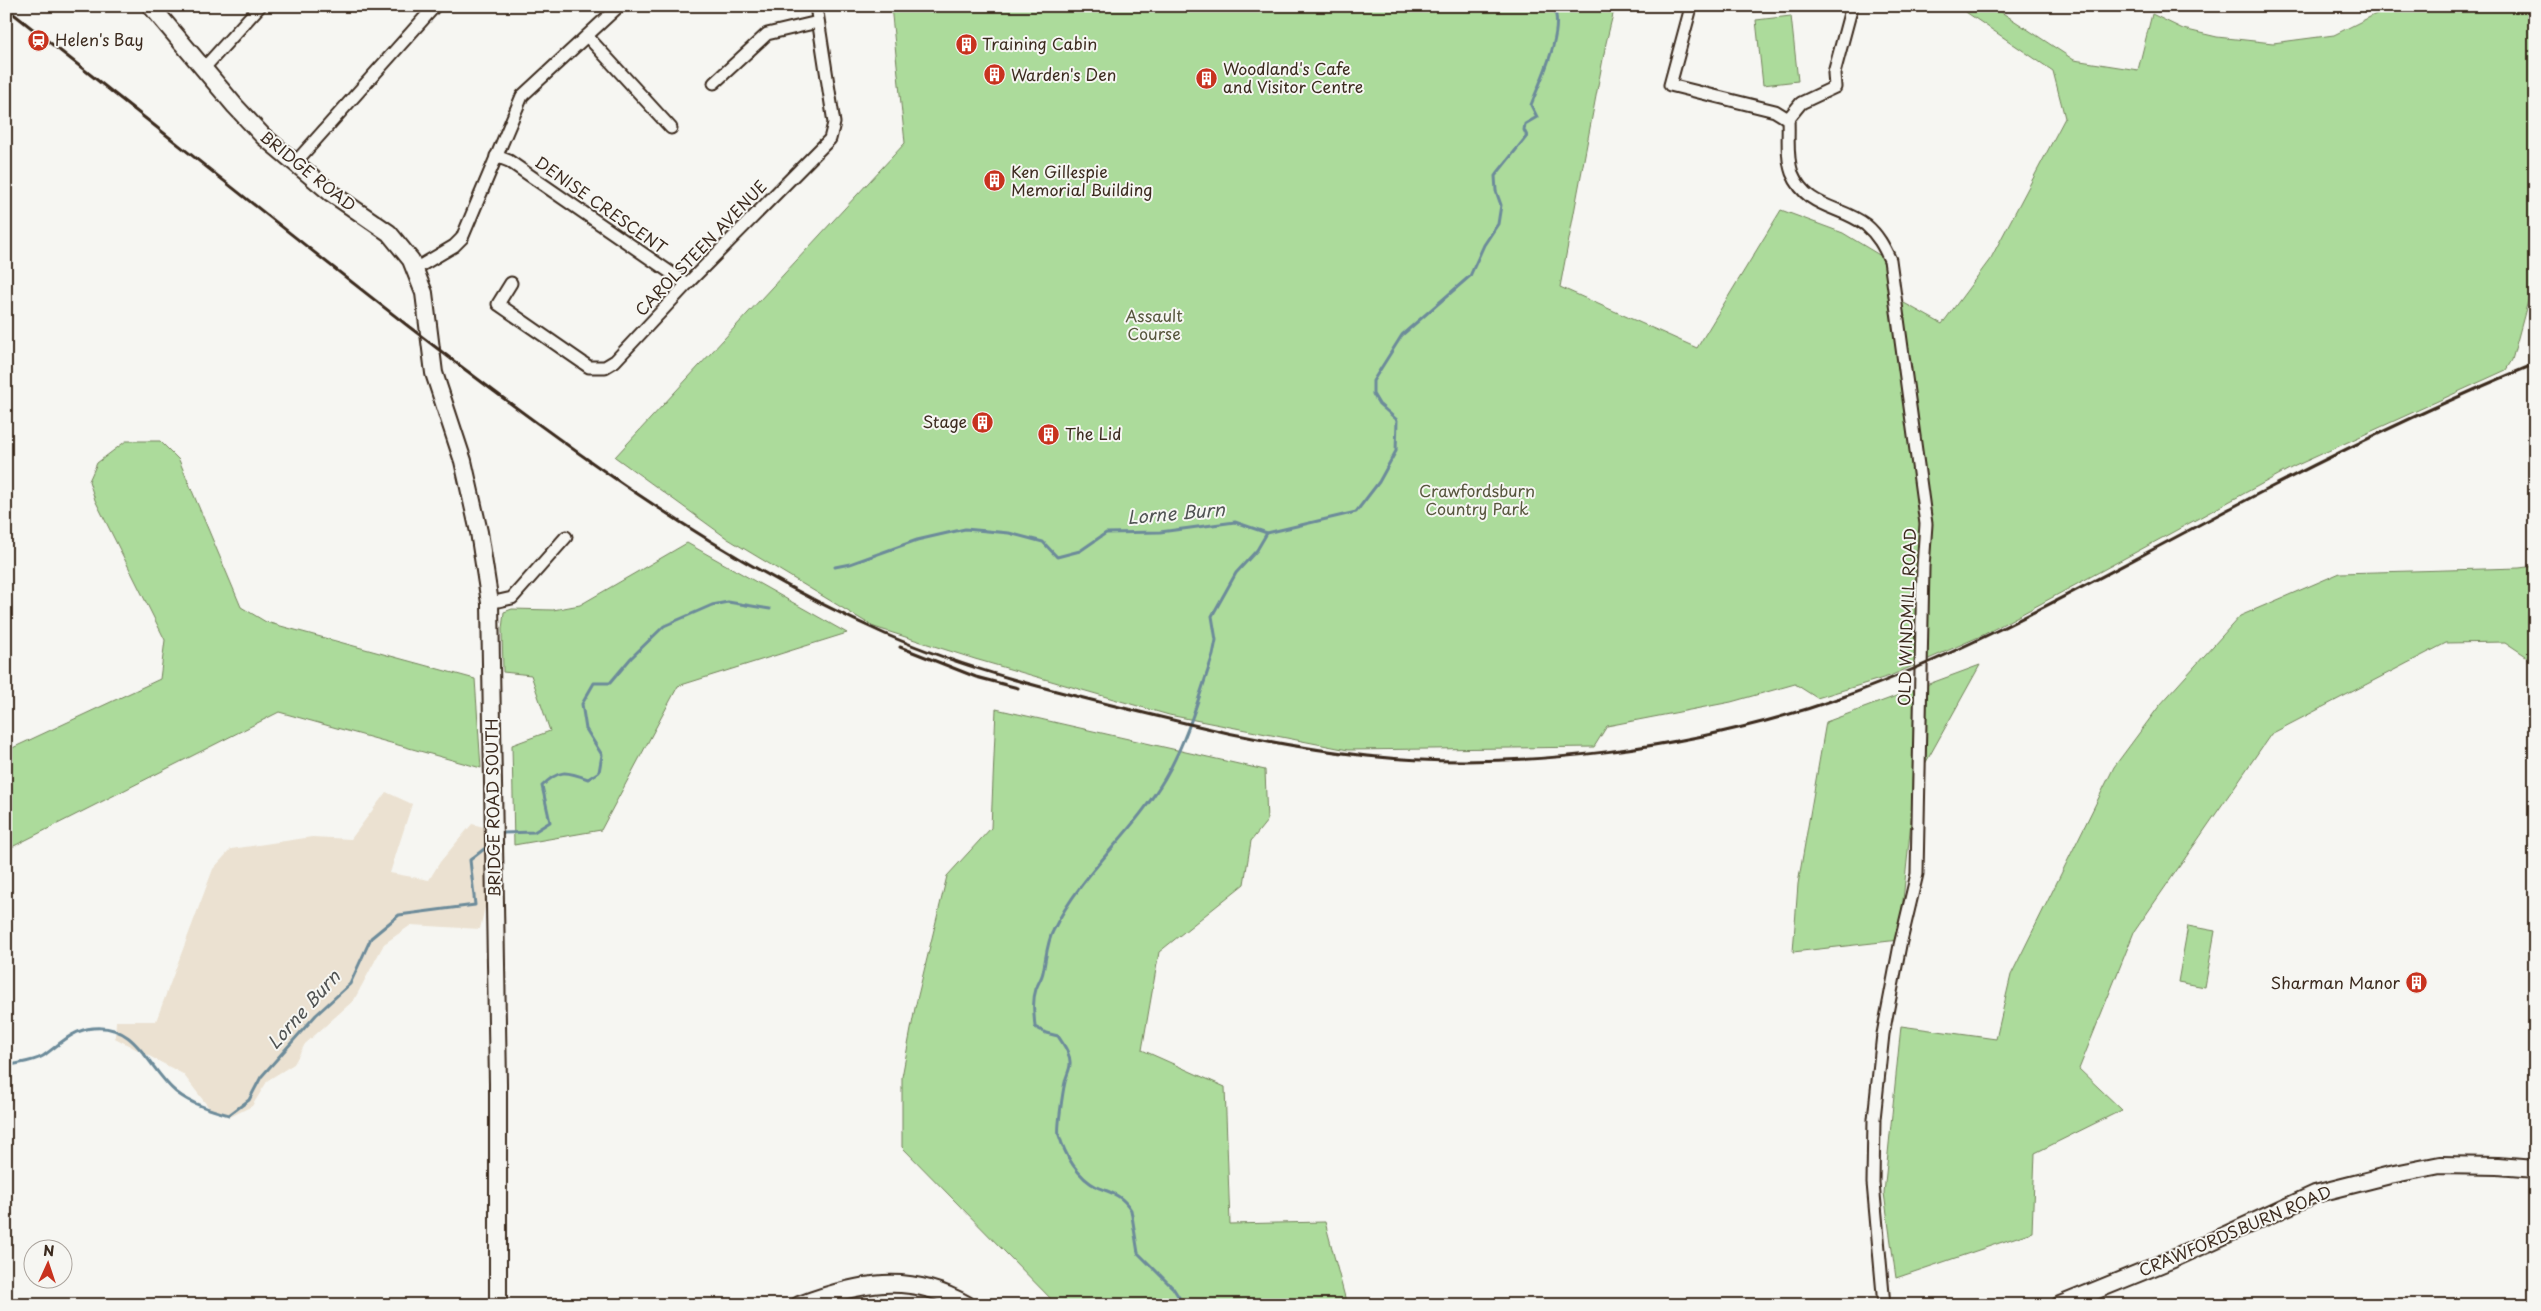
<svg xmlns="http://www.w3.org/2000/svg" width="2541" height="1311" viewBox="0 0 2541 1311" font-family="'Playpen Sans',sans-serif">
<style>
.built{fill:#ebe1d1}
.green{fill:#acdb9b;stroke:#74825c}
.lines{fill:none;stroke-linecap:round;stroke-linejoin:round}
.stream{stroke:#6c8b9a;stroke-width:3}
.street-casing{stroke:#3b2a1e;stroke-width:15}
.secondary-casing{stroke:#3b2a1e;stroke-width:20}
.street{stroke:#f6f6f2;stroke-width:11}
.secondary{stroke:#f6f6f2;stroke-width:16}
.rail{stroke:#3b2a1e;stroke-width:3}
.labels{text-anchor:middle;stroke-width:4;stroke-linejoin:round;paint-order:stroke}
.poi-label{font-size:16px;fill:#3b2a1e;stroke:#f6f6f2;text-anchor:start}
.street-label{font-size:16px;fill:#3b2a1e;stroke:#f6f6f2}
.park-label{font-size:16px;fill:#57563d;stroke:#f6f6f2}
.water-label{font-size:18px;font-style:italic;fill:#4f5252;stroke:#f6f6f2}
</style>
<rect width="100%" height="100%" fill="#f6f6f2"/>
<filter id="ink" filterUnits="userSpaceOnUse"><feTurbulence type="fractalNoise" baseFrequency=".02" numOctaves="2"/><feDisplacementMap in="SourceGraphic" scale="10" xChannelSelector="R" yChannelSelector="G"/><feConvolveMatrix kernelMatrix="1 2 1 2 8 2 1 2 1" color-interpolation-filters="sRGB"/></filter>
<g filter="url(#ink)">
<polygon class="built" points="386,792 412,804 390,873 429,880 440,862 472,824 484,827 487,898 480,929 411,925 384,944 354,1000 305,1044 294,1064 268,1080 252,1106 230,1117 210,1109 183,1074 115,1038 116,1021 156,1021 213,869 231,849 312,837 351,839"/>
<g class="green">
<polygon points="891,6 1615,6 1606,43 1560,287 1697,348 1781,210 1843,233 1881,256 1895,298 1942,324 1991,258 2065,118 2053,71 1957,6 1992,6 2074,60 2138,70 2152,14 2183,29 2217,37 2273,43 2334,35 2392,6 2535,6 2535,275 2512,360 2506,370 2293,467 1983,635 1890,676 1817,698 1795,684 1731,702 1607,726 1594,747 1348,750 1169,715 975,659 874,627 728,539 615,457 905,143"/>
<polygon points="1791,16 1798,81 1763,85 1756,20"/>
<polygon points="126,441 160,441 179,460 241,607 266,622 475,679 481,768 279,712 6,850 6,751 160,679 165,640 95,500 89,481 97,463"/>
<polygon points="687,543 847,633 678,686 601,830 514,845 512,745 550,731 531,675 503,672 502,629 504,612 512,609 553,610 580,605"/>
<polygon points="2535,566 2535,662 2505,642 2446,643 2271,734 2134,932 2079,1069 2122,1110 2035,1153 2032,1232 1896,1278 1884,1193 1901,1026 1996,1039 2011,975 2114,767 2160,705 2240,616 2340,573 2519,568"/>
<polygon points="1980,665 1915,782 1899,940 1793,952 1798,884 1826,722"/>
<polygon points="996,709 1265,770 1267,821 1251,841 1244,884 1159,952 1142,1050 1225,1087 1230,1224 1325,1222 1347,1305 1057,1305 902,1147 902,1077 915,1008 947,876 991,828"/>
<polygon points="2188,926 2215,931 2205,987 2178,982"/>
</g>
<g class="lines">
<g class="stream">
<path d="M835,567L850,564L917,540L965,529L1009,533L1043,542L1057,557L1080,551L1106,533L1160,532L1235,522L1267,533L1356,512L1379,482L1396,451L1397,420L1379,404L1373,394V381L1402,335L1470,276L1484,245L1498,224L1501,205L1496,191L1495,176L1527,136L1524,130L1525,124L1537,117L1531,105C1540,81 1566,30 1553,6"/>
<path d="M499,837L504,833L534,832L550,822L542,786C559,769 566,771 588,779L599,772L602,755L586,729L582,704L594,683H610L631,658L664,626L712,605L728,602L770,609"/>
<path d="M6,1066C17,1063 33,1062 43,1056C59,1045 72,1030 93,1028C137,1023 148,1069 176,1092C191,1104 211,1110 229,1115L249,1100L261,1077L316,1015L350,984L371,938L399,915L475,905L470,860L488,846"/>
<path d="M1184,1305L1173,1288L1138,1253L1131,1210C1122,1195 1112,1193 1097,1187C1078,1178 1065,1155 1059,1135C1057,1129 1063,1091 1065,1082C1066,1076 1070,1070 1070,1064C1071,1054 1063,1044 1058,1036L1046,1033L1035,1027C1034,1014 1032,1001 1036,989C1038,983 1042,978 1043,972C1046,959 1047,942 1053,931C1081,873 1133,833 1165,778C1187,740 1199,697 1213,655L1216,640L1212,616L1236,573L1257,550L1267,533"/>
</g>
<defs>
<g id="street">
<path d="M1852,6L1834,73L1835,87L1801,103L1788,119C1789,136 1786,156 1792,173C1807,209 1840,205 1866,225C1878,235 1884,247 1890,260L1926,524L1923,567L1917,874L1900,945L1883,1034L1874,1119L1873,1183L1884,1305"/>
<polyline points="1690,11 1670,85 1775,111 1788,119"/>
<polyline points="587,36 671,128"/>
<polyline points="204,68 260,6"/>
<polyline points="714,83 767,34 818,22"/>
<polyline points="496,156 509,161 687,284"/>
<polyline points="294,164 435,6"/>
<polyline points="415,269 454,246 462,238 522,96 619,6"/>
<polyline points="511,283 498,304 589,367 605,367 615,361 687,284 830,139 834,123 816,6"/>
<polyline points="490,603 512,598 566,537"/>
</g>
<g id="secondary">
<polyline points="151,6 235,106 263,136 331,193 389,233 411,260 424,293 434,373 463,461 479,532 490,603 498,1084 498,1305"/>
<path d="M799,1305C858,1283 909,1271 967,1305"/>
<polyline points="2060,1305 2173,1259 2315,1194 2390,1175 2440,1165 2498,1166 2535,1169"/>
</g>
</defs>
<use href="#street" class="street-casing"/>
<use href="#secondary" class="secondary-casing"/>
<use href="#street" class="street"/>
<use href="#secondary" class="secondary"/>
<g class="rail">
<path d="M6,8C141,114 273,221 408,326C555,439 715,559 885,634C981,676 1084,698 1185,723C1245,738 1305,749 1367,756C1519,772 1699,748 1843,697C1973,650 2092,581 2214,517C2319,461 2425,409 2535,364"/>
<polyline points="900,647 976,677 1018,688"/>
</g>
</g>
</g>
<defs>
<symbol id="station-disc" viewBox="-11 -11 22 22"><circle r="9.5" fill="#c8321e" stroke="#f6f6f2"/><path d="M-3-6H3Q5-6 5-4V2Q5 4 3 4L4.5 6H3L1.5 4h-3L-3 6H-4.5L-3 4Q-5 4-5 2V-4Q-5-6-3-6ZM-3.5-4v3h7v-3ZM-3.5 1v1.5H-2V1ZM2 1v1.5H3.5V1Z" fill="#fff"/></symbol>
<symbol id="building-disc" viewBox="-11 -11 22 22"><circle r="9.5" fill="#c8321e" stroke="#f6f6f2"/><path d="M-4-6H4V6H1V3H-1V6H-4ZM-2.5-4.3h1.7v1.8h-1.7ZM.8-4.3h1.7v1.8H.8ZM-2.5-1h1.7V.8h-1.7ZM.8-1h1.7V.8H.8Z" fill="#fff"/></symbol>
</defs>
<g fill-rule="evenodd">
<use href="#station-disc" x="26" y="28" width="25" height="25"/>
<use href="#building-disc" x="954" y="32" width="25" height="25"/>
<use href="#building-disc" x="982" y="62" width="25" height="25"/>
<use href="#building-disc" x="1194" y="66" width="25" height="25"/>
<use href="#building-disc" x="982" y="168" width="25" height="25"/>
<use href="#building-disc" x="970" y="410" width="25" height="25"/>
<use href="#building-disc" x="1036" y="422" width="25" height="25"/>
<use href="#building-disc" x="2404" y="970" width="25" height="25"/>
</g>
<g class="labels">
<g class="poi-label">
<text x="55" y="46">Helen's Bay</text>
<text x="982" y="50">Training Cabin</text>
<text x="1223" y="75">Woodland's Cafe<tspan x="1223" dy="18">and Visitor Centre</tspan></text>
<text x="1011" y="81">Warden's Den</text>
<text x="1011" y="178">Ken Gillespie<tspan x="1011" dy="18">Memorial Building</tspan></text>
<text x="967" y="428" text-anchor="end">Stage</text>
<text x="1065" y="440">The Lid</text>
<text x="2400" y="989" text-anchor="end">Sharman Manor</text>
</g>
<g class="street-label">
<text transform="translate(308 171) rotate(39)" y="6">BRIDGE ROAD</text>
<text transform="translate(601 205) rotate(35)" y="6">DENISE CRESCENT</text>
<text transform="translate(701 248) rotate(-46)" y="6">CAROLSTEEN AVENUE</text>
<text transform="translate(1907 617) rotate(-88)" y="6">OLD WINDMILL ROAD</text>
<text transform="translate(493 808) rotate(-91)" y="6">BRIDGE ROAD SOUTH</text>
<text transform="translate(2235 1231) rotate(-23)" y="6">CRAWFORDSBURN ROAD</text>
</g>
<g class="park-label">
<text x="1154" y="322">Assault<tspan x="1154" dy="18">Course</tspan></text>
<text x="1477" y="497">Crawfordsburn<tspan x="1477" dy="18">Country Park</tspan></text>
</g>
<g class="water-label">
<text transform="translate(1176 514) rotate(-5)" y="6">Lorne Burn</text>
<text transform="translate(304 1010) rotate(-48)" y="6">Lorne Burn</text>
</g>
</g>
<rect width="2541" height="1311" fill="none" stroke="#f6f6f2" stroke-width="25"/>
<rect x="12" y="12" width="2516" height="1286" fill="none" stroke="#3b2a1e" stroke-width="2" filter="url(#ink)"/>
<g transform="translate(48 1264) rotate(3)"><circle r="24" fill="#f6f6f2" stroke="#aba49d"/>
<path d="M0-4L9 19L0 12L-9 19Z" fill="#c8321e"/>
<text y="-8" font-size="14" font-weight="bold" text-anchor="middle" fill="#3b2a1e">N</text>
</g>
</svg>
